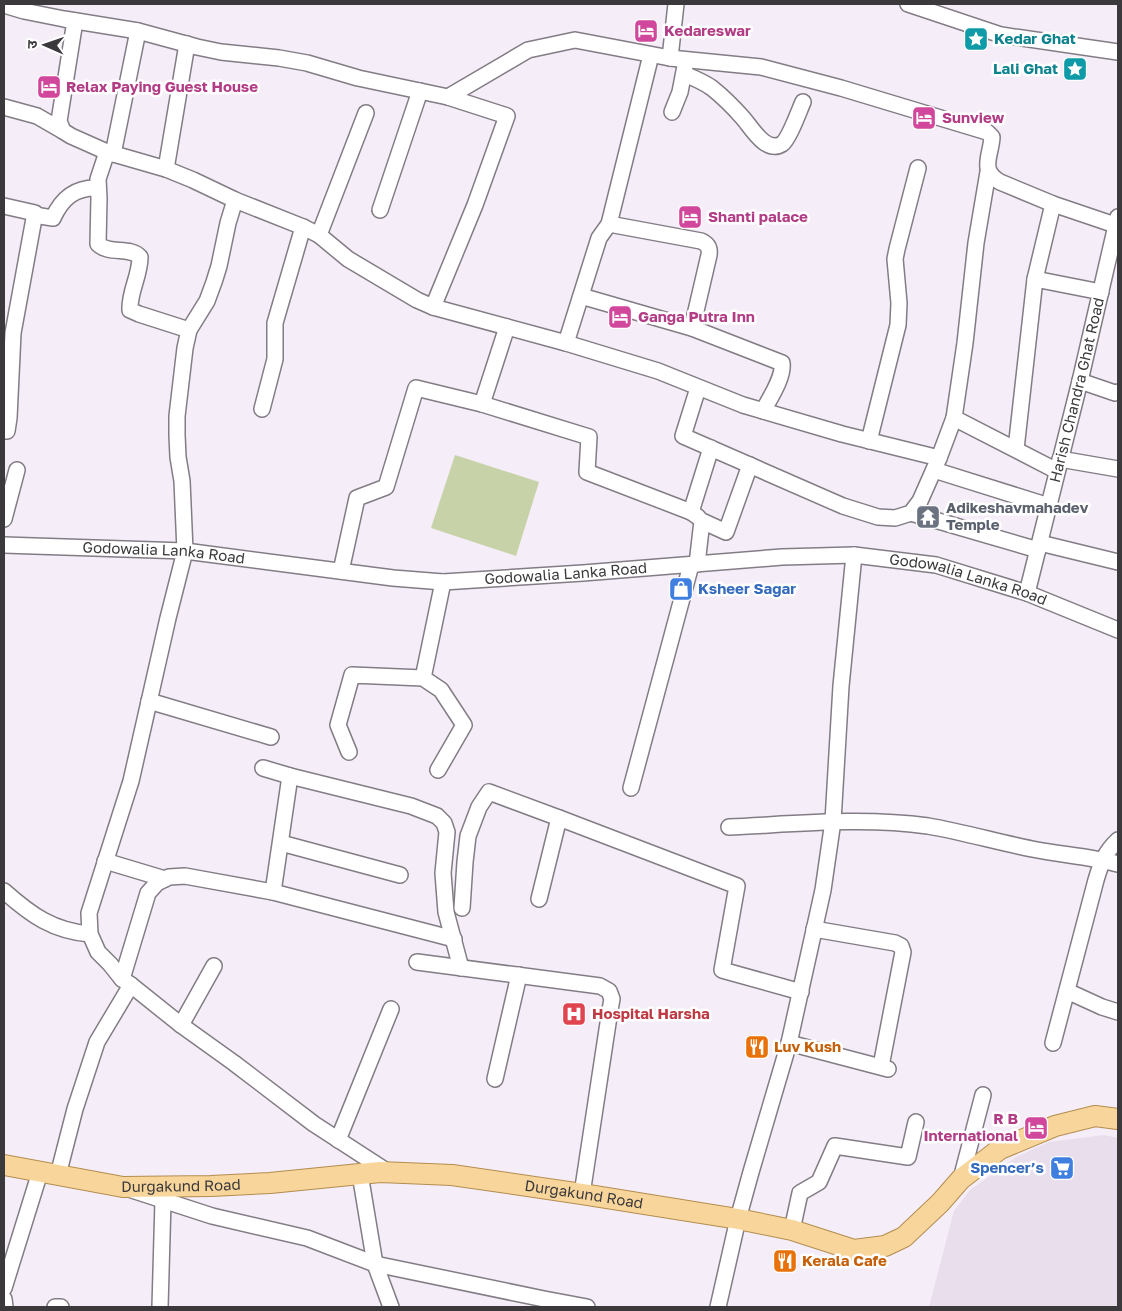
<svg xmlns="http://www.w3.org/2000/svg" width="1122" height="1311" viewBox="0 0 1122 1311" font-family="'Golos Text','Noto Sans Devanagari',sans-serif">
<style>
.built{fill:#e9deec}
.green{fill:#c7d2a9}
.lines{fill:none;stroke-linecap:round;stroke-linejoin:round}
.minor-casing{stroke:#837c85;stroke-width:18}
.major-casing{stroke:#b38d4f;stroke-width:22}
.minor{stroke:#fff;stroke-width:15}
.major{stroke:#f8d69b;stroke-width:20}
.labels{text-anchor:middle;stroke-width:5;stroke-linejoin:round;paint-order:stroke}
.hotel-label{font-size:15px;font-weight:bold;fill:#b23c85;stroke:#fff;text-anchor:start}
.culture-label{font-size:15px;font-weight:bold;fill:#0d838f;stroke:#fff;text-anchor:start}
.street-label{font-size:15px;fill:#3b393c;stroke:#fff}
.worship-label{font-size:15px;font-weight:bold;fill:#5b616d;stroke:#fff;text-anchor:start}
.shop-label{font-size:15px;font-weight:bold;fill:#366cbe;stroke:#fff;text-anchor:start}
.health-label{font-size:15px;font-weight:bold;fill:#be3a42;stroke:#fff;text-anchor:start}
.food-label{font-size:15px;font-weight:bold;fill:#c56008;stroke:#fff;text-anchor:start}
</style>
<rect width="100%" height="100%" fill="#f5edf7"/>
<polygon class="built" points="1104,1135 1118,1138 1118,1307 929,1307 954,1211 970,1190 1016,1157 1049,1142"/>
<polygon class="green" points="455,455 539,482 516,556 431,528"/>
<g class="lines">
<defs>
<g id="minor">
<polyline points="908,4 1001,35 1118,52"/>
<polyline points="4,5 24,11 64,19 138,31 197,47 221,52 279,58 307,63 358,78 448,97 507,116 475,205 433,307"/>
<polyline points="75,21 59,121 63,131 71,136 107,152 166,169 193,180 235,200 303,227 319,235 348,259 417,300 433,307 566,343 658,371 743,405 842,434 939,458"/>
<polyline points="670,58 676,4"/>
<path d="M684,74C694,78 704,82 712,88C722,96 735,109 743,118C751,127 766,154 782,144C789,139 799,111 803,102"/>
<path d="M448,97L528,50L575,40L670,58L761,67L841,88L987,132L992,137C991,156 979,170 1000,182L1053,204L1118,226"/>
<polyline points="4,107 37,116 63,131"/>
<polyline points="672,112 680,92 685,66"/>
<path d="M107,152L98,179L99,198L98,244C109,255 130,246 140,257C140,276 129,292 130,310L139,314L189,330"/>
<polyline points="113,154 138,31"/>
<polyline points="166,169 187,44"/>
<polyline points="988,172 976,243 965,343 954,418 1057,471"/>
<polyline points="235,200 228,223 219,266 214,282 207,301 189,330 185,348 177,416 177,435 178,457 182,481 185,551 168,618 131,781 89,913 90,934 98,952 110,964 122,979 131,985 181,1025 234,1063 314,1124 388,1172"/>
<polyline points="4,206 35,213 13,333 9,418 7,431 4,431"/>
<polyline points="380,210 420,91"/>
<path d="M34,215L53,218C62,198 75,187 98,188"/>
<path d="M609,224L701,241C708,244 710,248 709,255L692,328"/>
<polyline points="319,235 366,113"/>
<polyline points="1035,279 1101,292"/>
<path d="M581,296L692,328L782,363C784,377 770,398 763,411"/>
<polyline points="566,343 599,238 609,224 651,55"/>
<polyline points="1080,381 1115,393 1118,392"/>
<polyline points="698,388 683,436 843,506 878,517 895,518 911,513 920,501 939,458 954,418"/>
<polyline points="482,404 589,437 587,472 691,512"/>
<polyline points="262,409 275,359 275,323 303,227"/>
<polyline points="869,441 898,325 899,303 895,259 897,249 918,168"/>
<polyline points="1016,449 1035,279 1053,204"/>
<polyline points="1060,459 1118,469"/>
<polyline points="934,470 1049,506"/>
<polyline points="911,513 1038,550"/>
<polyline points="698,517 691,512 711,448"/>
<polyline points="4,519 17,470"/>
<polyline points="1040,543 1118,562"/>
<path id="s1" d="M4,545L185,551L393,578L443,582L583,573L782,557L854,555L936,565L1027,593L1118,630"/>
<polyline points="697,564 702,521 726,532 750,465"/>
<polyline points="341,571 357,498 386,487 416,388 482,404 507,327"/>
<path id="s2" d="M1027,593L1080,381L1118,217"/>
<polyline points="423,678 443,582"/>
<polyline points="149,701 271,737"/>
<polyline points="349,752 338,725 352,675 423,678 441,690 464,725 438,770"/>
<polyline points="263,768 290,776 411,806 437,816 444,823 447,832 443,873 446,912 461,968"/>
<polyline points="631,788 691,565"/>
<path d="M729,827C795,824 862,817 928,826C963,832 997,842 1032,849C1061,855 1090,856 1118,864"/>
<polyline points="281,843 400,875"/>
<polyline points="105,861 165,879"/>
<path d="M4,891C31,915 53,931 90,934"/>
<polyline points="273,892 290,776"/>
<polyline points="539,899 559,818 737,886 722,970 801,992"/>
<polyline points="462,908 465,862 468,836 479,807 489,792 559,818"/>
<polyline points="814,929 895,943 901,946 903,952 881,1066"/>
<polyline points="417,962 600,986 609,991 612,999 610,1010 582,1194"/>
<polyline points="122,979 148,893 157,883 169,877 185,876 273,892 454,939"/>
<polyline points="1067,991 1102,1007 1118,1012"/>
<polyline points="181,1025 214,966"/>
<polyline points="789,1043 888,1069"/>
<path d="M1053,1043L1096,880C1101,863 1105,852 1118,840"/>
<polyline points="495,1079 519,975"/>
<polyline points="338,1140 391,1009"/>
<polyline points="360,1174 375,1264 391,1307"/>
<polyline points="58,1175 75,1109 97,1042 131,985"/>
<polyline points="961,1179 983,1095"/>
<polyline points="132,1190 212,1216 307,1238 375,1264 544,1299 587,1307"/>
<polyline points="792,1230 800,1193 819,1182 835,1146 908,1157 916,1122"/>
<polyline points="4,1288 40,1172"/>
<polyline points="4,1299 5,1307"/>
<polyline points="55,1307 61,1307"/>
<polyline points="160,1307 163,1201"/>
<polyline points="718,1307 738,1219 751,1172 789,1043 823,890 833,821 841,686 854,555"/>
</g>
<g id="major">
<path id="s3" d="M4,1165L123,1187L211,1186L270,1183L380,1172L452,1175L582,1194L738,1219L792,1230L854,1250L885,1246L904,1237L940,1203L961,1179L1000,1149L1055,1126L1095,1116L1118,1119"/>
</g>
</defs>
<use href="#minor" class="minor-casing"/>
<use href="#major" class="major-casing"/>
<use href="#minor" class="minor"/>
<use href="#major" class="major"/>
</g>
<defs>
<symbol id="hotel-square" viewBox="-11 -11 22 22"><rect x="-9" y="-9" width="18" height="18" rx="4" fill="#d1479c" stroke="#fff"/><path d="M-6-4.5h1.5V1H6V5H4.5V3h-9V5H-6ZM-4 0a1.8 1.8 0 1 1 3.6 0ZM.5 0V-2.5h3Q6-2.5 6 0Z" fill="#fff"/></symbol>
<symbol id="sight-square" viewBox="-11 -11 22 22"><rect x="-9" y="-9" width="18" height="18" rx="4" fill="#0f9aa8" stroke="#fff"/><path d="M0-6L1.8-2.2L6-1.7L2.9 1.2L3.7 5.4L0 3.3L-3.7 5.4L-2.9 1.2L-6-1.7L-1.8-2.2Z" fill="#fff"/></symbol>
<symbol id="temple-square" viewBox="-11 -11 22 22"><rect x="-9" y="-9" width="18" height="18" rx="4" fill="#6b7280" stroke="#fff"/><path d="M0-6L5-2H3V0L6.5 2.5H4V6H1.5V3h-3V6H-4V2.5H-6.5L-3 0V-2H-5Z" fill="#fff"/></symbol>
<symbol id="shop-square" viewBox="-11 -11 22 22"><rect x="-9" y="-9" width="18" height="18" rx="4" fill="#3f7fe0" stroke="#fff"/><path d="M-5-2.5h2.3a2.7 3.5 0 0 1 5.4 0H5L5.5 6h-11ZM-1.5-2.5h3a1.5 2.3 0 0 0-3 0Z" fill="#fff"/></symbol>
<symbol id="hospital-square" viewBox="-11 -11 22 22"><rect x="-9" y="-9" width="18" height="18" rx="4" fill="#e0444e" stroke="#fff"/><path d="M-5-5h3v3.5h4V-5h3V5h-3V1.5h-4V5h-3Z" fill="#fff"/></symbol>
<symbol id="restaurant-square" viewBox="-11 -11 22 22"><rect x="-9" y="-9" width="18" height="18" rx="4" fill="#e8710a" stroke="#fff"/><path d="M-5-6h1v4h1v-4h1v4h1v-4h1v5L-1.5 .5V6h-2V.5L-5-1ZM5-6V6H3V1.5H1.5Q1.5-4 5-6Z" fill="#fff"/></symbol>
<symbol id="supermarket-square" viewBox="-11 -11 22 22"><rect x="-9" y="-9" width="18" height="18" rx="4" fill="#3f7fe0" stroke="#fff"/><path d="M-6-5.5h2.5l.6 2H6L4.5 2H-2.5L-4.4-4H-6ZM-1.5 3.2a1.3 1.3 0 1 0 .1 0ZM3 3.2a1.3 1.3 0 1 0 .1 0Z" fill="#fff"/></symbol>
</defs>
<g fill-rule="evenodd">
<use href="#hotel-square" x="632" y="17" width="28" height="28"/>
<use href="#sight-square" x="962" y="25" width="28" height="28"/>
<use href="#sight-square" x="1061" y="55" width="28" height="28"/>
<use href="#hotel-square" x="35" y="73" width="28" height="28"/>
<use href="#hotel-square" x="910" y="104" width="28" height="28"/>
<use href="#hotel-square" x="676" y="203" width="28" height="28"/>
<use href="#hotel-square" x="606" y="303" width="28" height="28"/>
<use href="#temple-square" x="914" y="503" width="28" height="28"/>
<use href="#shop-square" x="667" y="575" width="28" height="28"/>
<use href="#hospital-square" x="560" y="1000" width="28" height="28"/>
<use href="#restaurant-square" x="743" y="1033" width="28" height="28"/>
<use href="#hotel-square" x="1022" y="1114" width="28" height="28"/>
<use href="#supermarket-square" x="1048" y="1154" width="28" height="28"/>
<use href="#restaurant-square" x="771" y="1247" width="28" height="28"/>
</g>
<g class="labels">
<g class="hotel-label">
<text x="664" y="36">Kedareswar</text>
<text x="66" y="92">Relax Paying Guest House</text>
<text x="942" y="123">Sunview</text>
<text x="708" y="222">Shanti palace</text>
<text x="638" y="322">Ganga Putra Inn</text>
<text x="1018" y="1124" text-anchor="end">R B<tspan x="1018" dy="17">International</tspan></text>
</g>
<g class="culture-label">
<text x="994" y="44">Kedar Ghat</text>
<text x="1058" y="74" text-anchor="end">Lali Ghat</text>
</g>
<g class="street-label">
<text dy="5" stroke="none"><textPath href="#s2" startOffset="209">Harish Chandra Ghat Road</textPath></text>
<text dy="5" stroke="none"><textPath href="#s1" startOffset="160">Godowalia Lanka Road</textPath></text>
<text dy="5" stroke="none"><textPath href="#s1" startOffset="564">Godowalia Lanka Road</textPath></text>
<text dy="5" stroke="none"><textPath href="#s1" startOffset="970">Godowalia Lanka Road</textPath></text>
<text dy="5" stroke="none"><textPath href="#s3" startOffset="179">Durgakund Road</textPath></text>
<text dy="5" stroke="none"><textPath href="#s3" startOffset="584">Durgakund Road</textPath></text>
</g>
<g class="worship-label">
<text x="946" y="513">Adikeshavmahadev<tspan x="946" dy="17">Temple</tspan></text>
</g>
<g class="shop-label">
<text x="698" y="594">Ksheer Sagar</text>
<text x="1044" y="1173" text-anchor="end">Spencer’s</text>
</g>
<g class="health-label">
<text x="592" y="1019">Hospital Harsha</text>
</g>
<g class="food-label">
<text x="774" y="1052">Luv Kush</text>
<text x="802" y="1266">Kerala Cafe</text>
</g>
</g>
<rect width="1122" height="1311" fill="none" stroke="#3b393c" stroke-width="10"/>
<g transform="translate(45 45) rotate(272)" stroke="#ffffff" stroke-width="4" paint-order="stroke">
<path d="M0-4L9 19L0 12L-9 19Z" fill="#3b393c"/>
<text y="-8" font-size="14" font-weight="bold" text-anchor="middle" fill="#3b393c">उ</text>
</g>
</svg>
